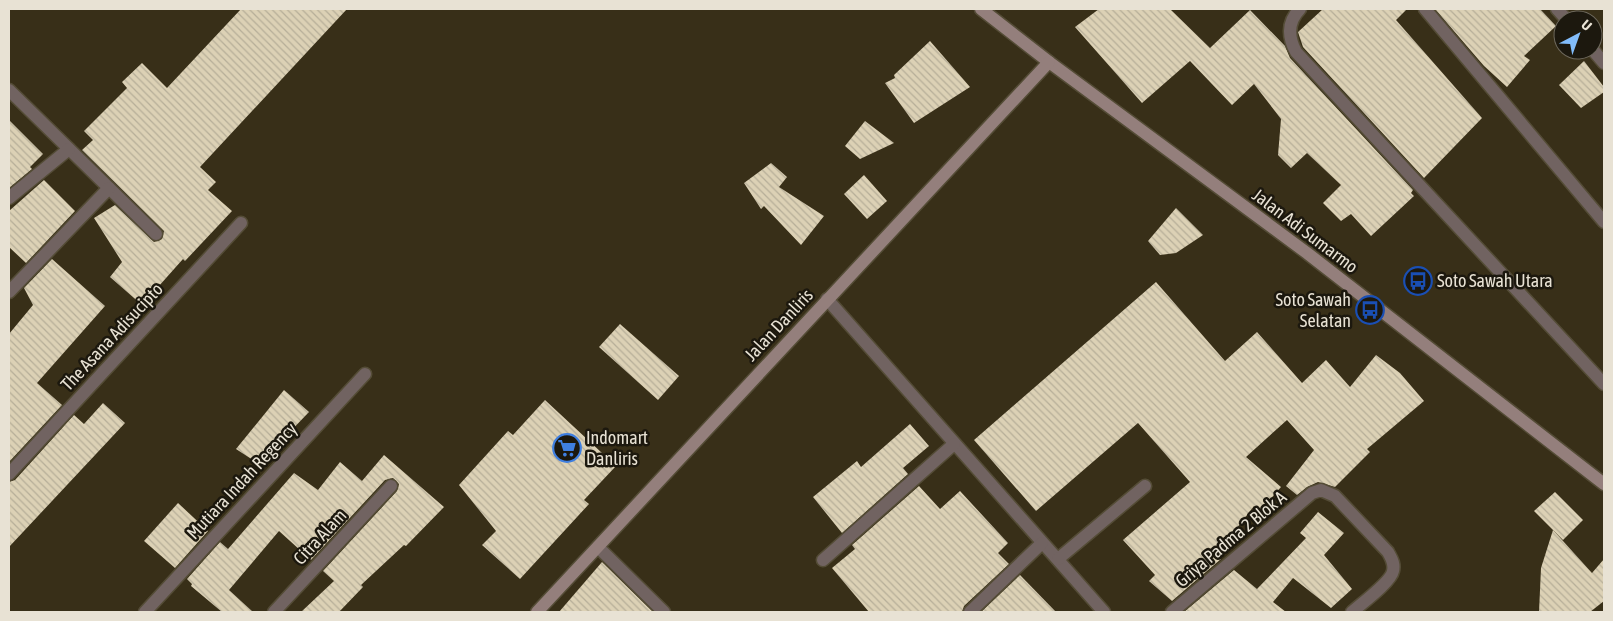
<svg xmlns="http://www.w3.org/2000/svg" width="1613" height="621" viewBox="0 0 1613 621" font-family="'Asap Condensed',sans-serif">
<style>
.building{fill:url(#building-back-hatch)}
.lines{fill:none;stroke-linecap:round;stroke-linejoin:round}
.street-casing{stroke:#544c36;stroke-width:15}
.secondary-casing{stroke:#544c36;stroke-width:15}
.street{stroke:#716361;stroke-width:12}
.secondary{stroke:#947f7c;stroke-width:12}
.labels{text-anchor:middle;stroke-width:5;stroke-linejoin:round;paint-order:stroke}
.street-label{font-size:18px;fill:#e8e2d4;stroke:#1c180e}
.poi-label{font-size:18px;fill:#e8e2d4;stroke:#1c180e;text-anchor:start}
</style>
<defs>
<pattern id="building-back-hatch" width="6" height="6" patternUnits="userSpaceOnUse" patternTransform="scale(1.25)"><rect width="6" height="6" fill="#dcd1b5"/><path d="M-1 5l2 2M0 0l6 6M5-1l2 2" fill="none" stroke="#b6ae98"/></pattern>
</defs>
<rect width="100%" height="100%" fill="#382f18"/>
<g class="building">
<polygon points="241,9 347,9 200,167 216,182 208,190 232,211 185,261 183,259 142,305 110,277 122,262 94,218 115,205 154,242 162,239 164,231 82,150 93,140 84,131 127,88 122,82 142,63 167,88"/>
<polygon points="1099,9 1170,9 1210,48 1250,10 1285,46 1290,58 1413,190 1411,193 1414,196 1371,236 1351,214 1341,221 1323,203 1341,185 1307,153 1291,168 1278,155 1281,119 1254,84 1232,105 1190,61 1142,103 1075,27"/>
<polygon points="1323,9 1407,9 1396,20 1482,118 1424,178 1303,47 1298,32"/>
<polygon points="1435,9 1540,9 1556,26 1524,56 1530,60 1507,87 1484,66"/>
<polygon points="930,41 970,87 914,123 885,83 895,78 894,75"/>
<polygon points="1584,61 1604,87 1604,92 1581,108 1559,85"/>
<polygon points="9,120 43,154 30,167 32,169 9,188"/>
<polygon points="865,121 894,143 860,159 845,146"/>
<polygon points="771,163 787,177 779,187 824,216 801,245 764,206 761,209 744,183"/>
<polygon points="864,175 887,201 867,219 844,194"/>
<polygon points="44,180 75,211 26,263 9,247 9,211"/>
<polygon points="1176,208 1203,235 1176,253 1160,255 1148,241"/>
<polygon points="52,259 105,306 37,383 62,405 9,462 9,334 33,305 24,288"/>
<polygon points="1156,282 1225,361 1257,332 1302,383 1326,360 1350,387 1376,355 1400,373 1424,401 1367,449 1370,452 1335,487 1318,482 1307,487 1297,495 1286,486 1314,450 1287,420 1246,457 1281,487 1259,512 1254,506 1216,555 1221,559 1172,601 1149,581 1155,575 1123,540 1190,482 1138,423 1036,511 974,440"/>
<polygon points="620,324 679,376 658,400 599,347"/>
<polygon points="284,390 309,412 259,464 236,449"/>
<polygon points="545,400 616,466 584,500 589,504 520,579 482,545 496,531 459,485 508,431 513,435"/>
<polygon points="103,403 125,423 9,547 9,482 15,480 74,415 84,424"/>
<polygon points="910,424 929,446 903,468 908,474 842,533 813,497 857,461 861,467"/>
<polygon points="384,455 444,507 406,546 404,545 361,585 363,587 339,612 301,612 334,581 323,571 397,491 399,484 393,478 385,480 311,560 279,531 229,590 253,612 222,612 191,586 192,584 187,579 220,542 228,549 294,473 318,490 340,462 362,481"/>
<polygon points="919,486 940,509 960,491 1008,543 998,553 1009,564 964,606 962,612 869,612 832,568 855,549 852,545"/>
<polygon points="1555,492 1583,520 1563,540 1534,511"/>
<polygon points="178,503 208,531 175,568 144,541"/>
<polygon points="1318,512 1344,533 1324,555 1352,589 1331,608 1293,578 1273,602 1286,612 1184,612 1234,570 1257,589 1306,538 1300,533"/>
<polygon points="1553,530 1592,573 1604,559 1604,601 1590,612 1539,612 1541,568"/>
<polygon points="602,562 653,612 559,612"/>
<polygon points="1020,575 1056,612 981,612"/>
</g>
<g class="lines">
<defs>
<g id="street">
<path d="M1300,9C1287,22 1288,37 1296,52L1604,384"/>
<polyline points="1425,9 1604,222"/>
<polyline points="1557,9 1567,20"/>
<polyline points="1593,50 1604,63"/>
<polyline points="9,90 156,234"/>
<polyline points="9,198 69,149"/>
<polyline points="9,292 109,188"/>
<polyline points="827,299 1104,612"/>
<polyline points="9,474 241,223"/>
<polyline points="598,547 664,612"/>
<polyline points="1058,559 1145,486"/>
<polyline points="823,560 954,444"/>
<polyline points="145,612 365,374"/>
<polyline points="274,612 391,486"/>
<polyline points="970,612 1042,543"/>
<path d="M1172,612L1312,493L1321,490L1335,496L1388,552C1391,558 1395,563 1393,571C1391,582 1361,604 1352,612"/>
</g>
<g id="secondary">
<polyline points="981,9 1049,62 1307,253 1604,484"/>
<polyline points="537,612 1049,62"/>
</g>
</defs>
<use href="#street" class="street-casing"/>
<use href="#secondary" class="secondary-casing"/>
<use href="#street" class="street"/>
<use href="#secondary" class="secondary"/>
</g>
<defs>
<symbol id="bus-ring" viewBox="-11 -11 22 22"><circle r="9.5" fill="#1c180e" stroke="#1a4fb4" stroke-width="1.5"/><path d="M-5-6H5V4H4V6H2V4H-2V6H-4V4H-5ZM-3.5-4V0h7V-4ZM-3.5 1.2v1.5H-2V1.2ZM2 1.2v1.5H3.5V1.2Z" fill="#1a4fb4"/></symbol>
<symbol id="supermarket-ring" viewBox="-11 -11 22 22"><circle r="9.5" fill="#1c180e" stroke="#3f7fe0" stroke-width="1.5"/><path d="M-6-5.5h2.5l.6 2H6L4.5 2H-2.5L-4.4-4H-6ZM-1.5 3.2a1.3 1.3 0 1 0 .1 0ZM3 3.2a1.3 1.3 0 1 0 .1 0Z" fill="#3f7fe0"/></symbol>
</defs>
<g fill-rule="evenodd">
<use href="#bus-ring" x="1402" y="265" width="32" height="32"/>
<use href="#bus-ring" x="1354" y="294" width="32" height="32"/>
<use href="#supermarket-ring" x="551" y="432" width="32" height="32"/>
</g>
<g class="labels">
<g class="street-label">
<text transform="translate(1305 231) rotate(37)" y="6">Jalan Adi Sumarmo</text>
<text transform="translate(779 325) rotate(-47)" y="6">Jalan Danliris</text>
<text transform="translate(112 337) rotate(-47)" y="6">The Asana Adisucipto</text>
<text transform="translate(242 481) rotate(-47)" y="6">Mutiara Indah Regency</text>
<text transform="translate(320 537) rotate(-47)" y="6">Citra Alam</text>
<text transform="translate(1231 539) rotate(-40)" y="6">Griya Padma 2 Blok A</text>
</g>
<g class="poi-label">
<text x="1437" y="287">Soto Sawah Utara</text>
<text x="1351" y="306" text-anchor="end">Soto Sawah<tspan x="1351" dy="21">Selatan</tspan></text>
<text x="586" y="444">Indomart<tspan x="586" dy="21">Danliris</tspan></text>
</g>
</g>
<rect width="1613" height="621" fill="none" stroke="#e8e2d4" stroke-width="20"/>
<g transform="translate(1578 35) rotate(41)"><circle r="24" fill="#1c180e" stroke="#6e695d"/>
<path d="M0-4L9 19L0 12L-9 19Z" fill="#82bcfa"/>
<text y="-8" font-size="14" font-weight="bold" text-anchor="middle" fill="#e8e2d4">U</text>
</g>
</svg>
